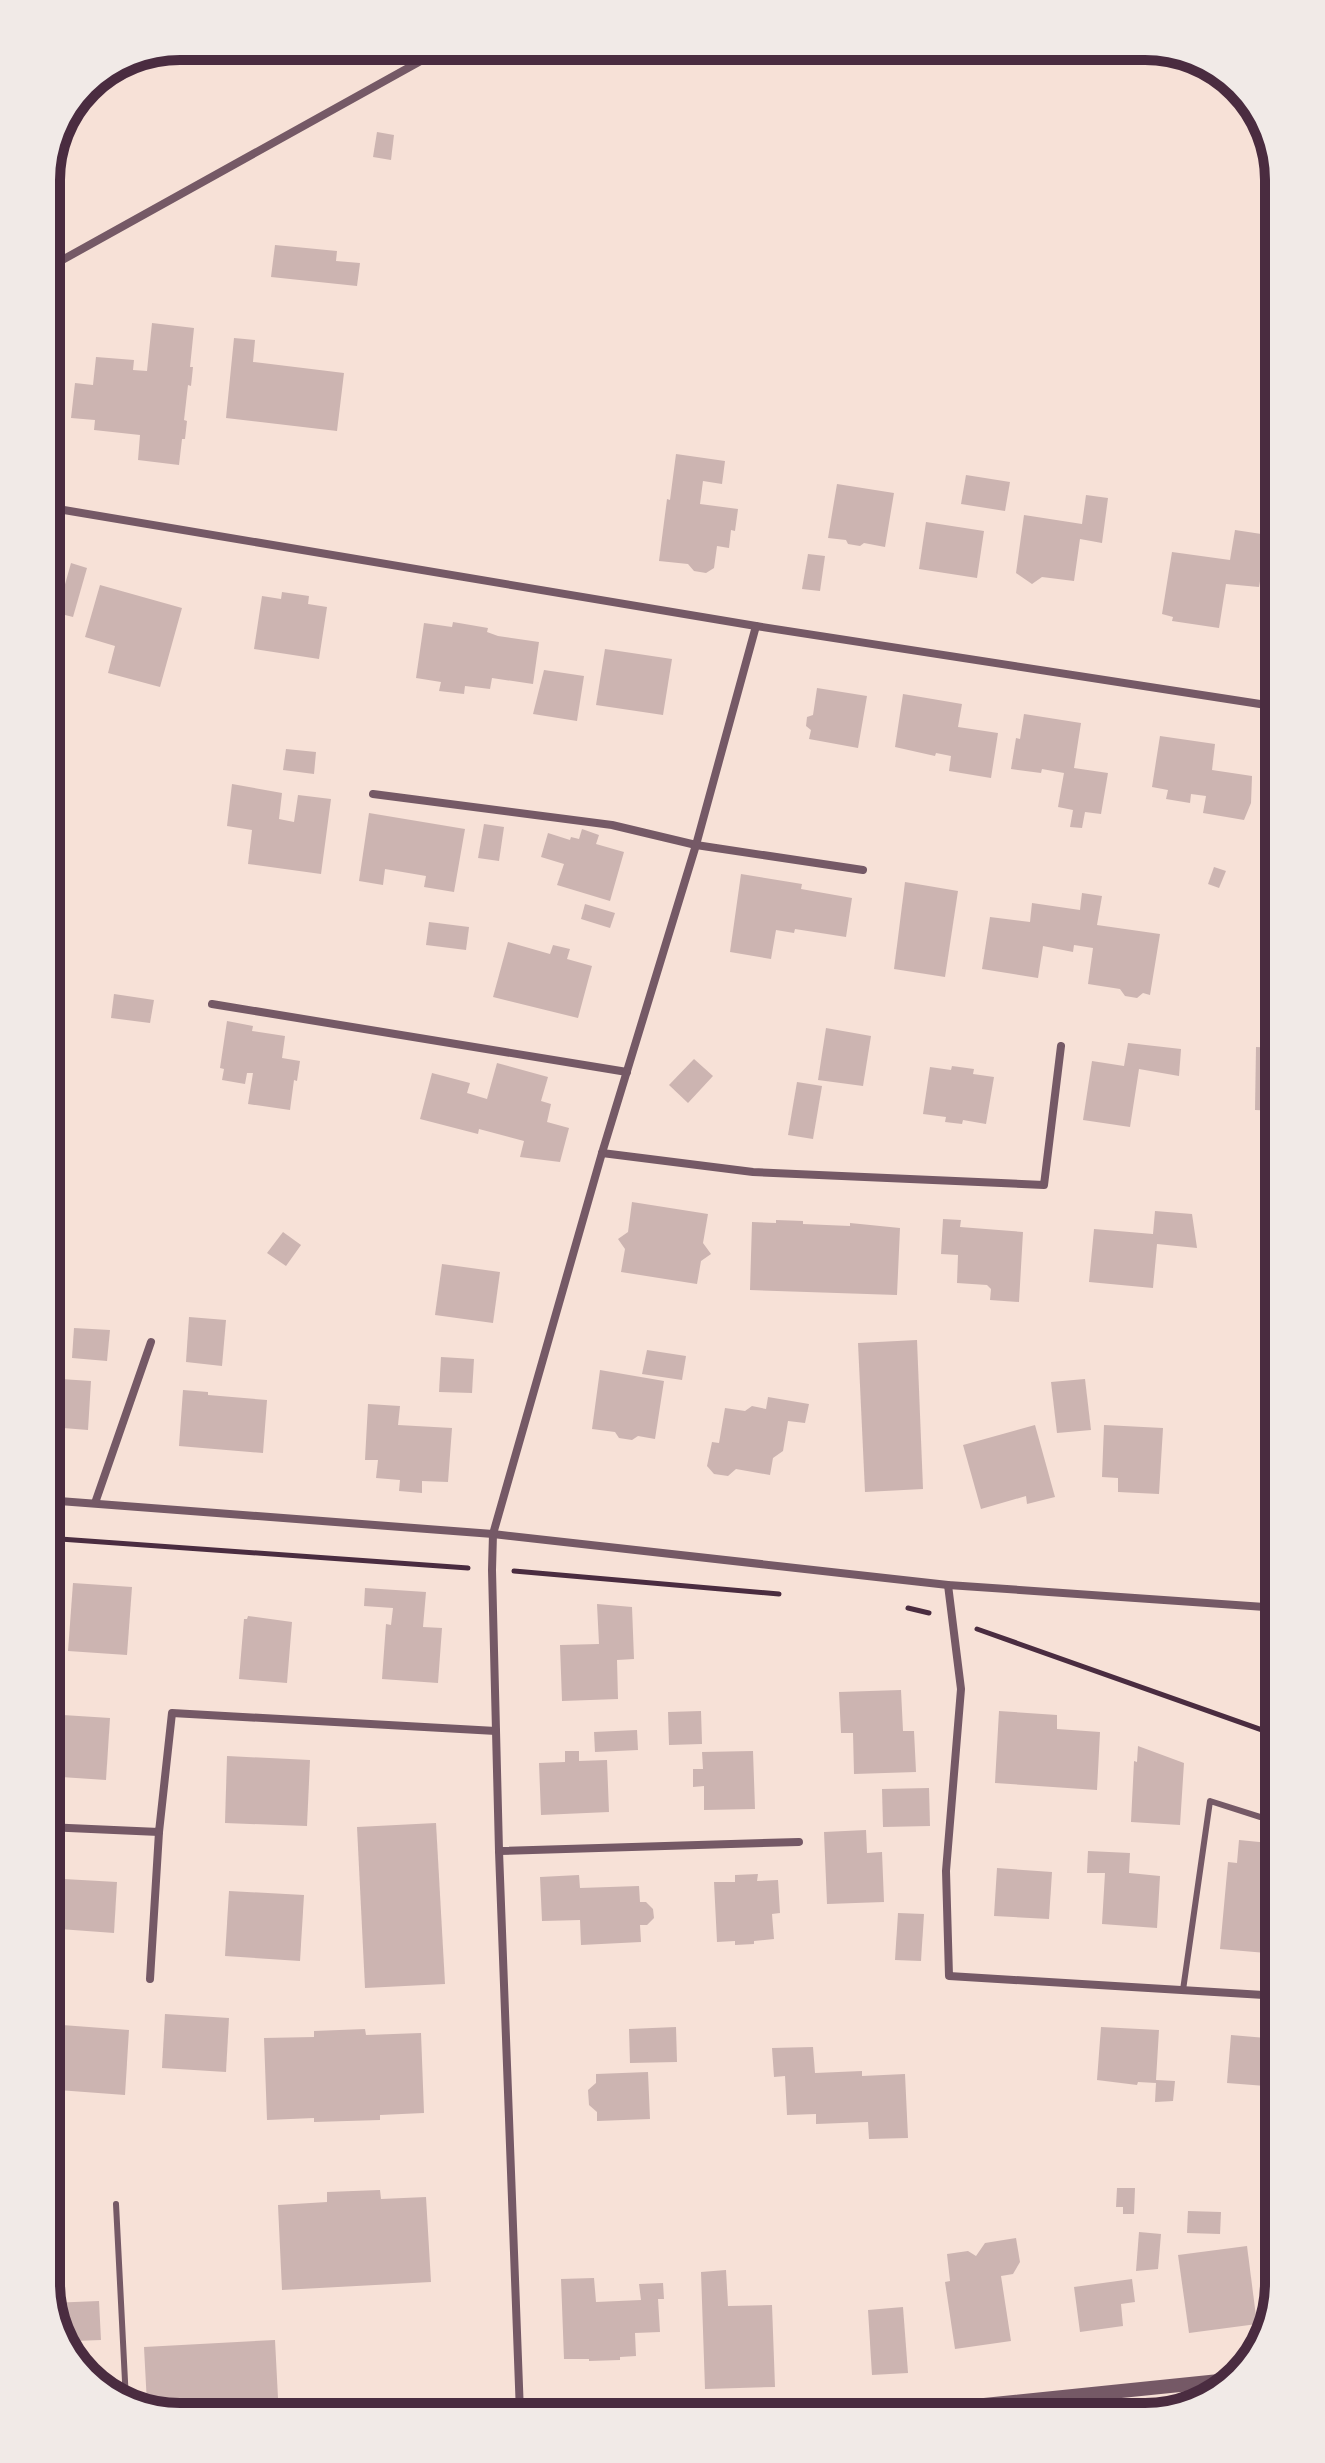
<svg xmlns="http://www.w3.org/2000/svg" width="1325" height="2463" viewBox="0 0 1325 2463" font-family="'Public Sans',sans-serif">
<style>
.building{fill:#ccb4b1}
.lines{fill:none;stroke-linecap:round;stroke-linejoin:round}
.path{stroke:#4a2c40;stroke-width:5}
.service{stroke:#755966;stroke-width:6}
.minor{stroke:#755966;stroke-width:8}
.tertiary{stroke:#755966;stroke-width:14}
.rim{fill:none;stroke:#4a2c40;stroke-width:10}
</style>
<rect width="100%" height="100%" fill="#f7e1d7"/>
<g class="building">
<polygon points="377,132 394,135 391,160 373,157"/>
<polygon points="275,245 337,251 336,261 360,263 357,286 271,277"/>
<polygon points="152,323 194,328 190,367 193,367 191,386 188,385 184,420 187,421 185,439 182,439 179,465 138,460 140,435 94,430 95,420 71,418 75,383 93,385 96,357 134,360 133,370 147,371"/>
<polygon points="234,338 255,340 253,362 344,373 337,431 226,418"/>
<polygon points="676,454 725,461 722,484 703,481 700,504 738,509 735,531 731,530 729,548 717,546 714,568 706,573 694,571 688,564 659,561 667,499 670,500"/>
<polygon points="966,475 1010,482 1005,511 961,504"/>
<polygon points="837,484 894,493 885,547 864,543 860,546 848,544 846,540 828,538"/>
<polygon points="1086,495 1108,498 1102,543 1080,539 1074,581 1042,577 1032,584 1016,573 1024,515 1082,524"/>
<polygon points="926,522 984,531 977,578 919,569"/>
<polygon points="1235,530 1268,535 1259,587 1226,584 1219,628 1172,621 1173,617 1162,614 1172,552 1230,560"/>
<polygon points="808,554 825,556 820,591 802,589"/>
<polygon points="71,563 87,568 73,617 57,613"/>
<polygon points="100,585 182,608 160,687 108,673 115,646 85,637"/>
<polygon points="282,592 309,596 308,604 327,607 319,659 254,649 262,596 281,599"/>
<polygon points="453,622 488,628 487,632 498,636 539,642 533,684 492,678 490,689 465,686 464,694 439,691 441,682 416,678 424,623 452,627"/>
<polygon points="605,649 672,659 663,715 596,705"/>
<polygon points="544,670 584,676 577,721 533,714"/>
<polygon points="817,688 867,696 858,748 809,739 811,730 806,726 807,717 813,715"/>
<polygon points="903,694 962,704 958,727 998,733 991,778 949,771 951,756 936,753 935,756 895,747"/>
<polygon points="1024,714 1081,723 1074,768 1108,773 1101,814 1085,812 1082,828 1070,827 1073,810 1058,807 1064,773 1042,769 1041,773 1011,769 1016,738 1020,739"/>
<polygon points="1160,736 1215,744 1212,770 1252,776 1251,803 1244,820 1203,813 1206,796 1191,794 1190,803 1166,799 1168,790 1152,787"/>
<polygon points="286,749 316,752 314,774 283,770"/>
<polygon points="232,784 282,793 279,819 294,822 298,795 331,799 321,874 248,864 252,830 227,826"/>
<polygon points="369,813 465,829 454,892 424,887 426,876 385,869 383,885 359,881"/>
<polygon points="484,824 504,827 499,861 478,858"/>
<polygon points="582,829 599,835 596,844 624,852 610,901 557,885 564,864 541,857 548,833 570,840 571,837 579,839"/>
<polygon points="1214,867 1226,871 1219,888 1208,884"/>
<polygon points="741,874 802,884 801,889 852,898 846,937 795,929 794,933 776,930 771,959 730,952"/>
<polygon points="905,882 958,891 945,977 894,969"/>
<polygon points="1082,893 1102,896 1097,925 1160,934 1150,995 1143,993 1137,998 1125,996 1120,989 1088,984 1093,948 1074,945 1073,952 1043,946 1038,978 982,969 990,917 1030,922 1032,903 1080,910"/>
<polygon points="585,904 615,913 610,928 581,919"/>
<polygon points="429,922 469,927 466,950 426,945"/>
<polygon points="508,942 550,954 553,945 570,949 567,959 592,966 578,1018 493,997"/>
<polygon points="114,994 154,1000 150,1023 111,1018"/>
<polygon points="227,1021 253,1026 252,1031 285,1036 282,1058 300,1061 297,1081 294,1080 290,1110 248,1104 253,1073 247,1073 245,1084 222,1080 224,1069 220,1068"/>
<polygon points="826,1028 871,1036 863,1086 818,1080"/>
<polygon points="1128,1043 1181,1049 1179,1076 1139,1069 1130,1127 1083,1120 1092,1061 1124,1066"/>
<polygon points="1256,1047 1279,1048 1279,1111 1255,1110"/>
<polygon points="694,1059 713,1076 688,1103 669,1085"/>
<polygon points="497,1063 548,1077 541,1101 551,1104 547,1122 569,1128 560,1162 520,1157 524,1141 479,1129 478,1134 420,1119 432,1073 470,1083 467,1093 487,1099"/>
<polygon points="952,1066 974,1069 973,1074 994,1077 986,1124 963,1120 962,1124 945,1122 946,1117 923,1114 930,1067 951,1070"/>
<polygon points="797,1082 822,1086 813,1139 788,1135"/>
<polygon points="632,1202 708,1214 703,1243 711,1254 701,1261 697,1284 621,1272 625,1249 618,1239 628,1232"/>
<polygon points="1155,1211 1192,1214 1197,1248 1157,1244 1153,1288 1089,1282 1094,1229 1153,1234"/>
<polygon points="943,1219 961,1220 960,1227 1023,1232 1019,1302 990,1300 991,1289 987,1285 957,1283 958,1255 941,1254"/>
<polygon points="776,1220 803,1221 803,1224 850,1226 850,1223 900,1228 897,1295 750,1290 752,1222 776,1223"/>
<polygon points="283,1232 301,1245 286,1266 267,1253"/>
<polygon points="442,1264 500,1272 493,1323 435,1315"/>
<polygon points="189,1317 226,1320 222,1366 186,1362"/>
<polygon points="74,1328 110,1330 107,1361 72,1358"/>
<polygon points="917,1340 923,1489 865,1492 858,1343"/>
<polygon points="647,1350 686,1356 682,1380 642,1374"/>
<polygon points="441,1357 474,1359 472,1393 439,1392"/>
<polygon points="600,1370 664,1381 655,1439 638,1436 632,1440 619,1438 615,1432 592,1429"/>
<polygon points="46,1373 61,1374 61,1379 91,1381 88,1430 63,1428 62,1440 46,1439"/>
<polygon points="1085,1379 1091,1430 1057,1433 1051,1382"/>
<polygon points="183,1390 208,1392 208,1395 267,1400 263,1453 179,1446"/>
<polygon points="768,1397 809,1404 805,1423 788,1421 783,1451 773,1458 770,1475 736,1469 728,1476 714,1474 707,1466 712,1442 719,1443 725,1408 745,1411 752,1406 766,1409"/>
<polygon points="368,1404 400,1406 398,1425 452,1428 448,1482 422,1481 422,1493 399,1491 400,1480 376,1478 378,1460 365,1460"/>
<polygon points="1035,1425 1055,1497 1027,1504 1026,1496 981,1509 963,1445"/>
<polygon points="1104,1425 1163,1428 1159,1494 1118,1492 1118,1478 1102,1477"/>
<polygon points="73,1583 132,1587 127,1655 68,1651"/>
<polygon points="365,1588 426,1592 423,1627 442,1628 438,1683 382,1679 386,1624 391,1625 393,1608 364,1606"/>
<polygon points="597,1604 632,1607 634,1659 617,1660 618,1699 562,1701 560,1645 599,1644"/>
<polygon points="248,1616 292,1622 287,1683 239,1679 244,1619 247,1619"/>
<polygon points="901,1690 903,1731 914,1731 916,1772 854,1774 853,1733 841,1733 839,1692"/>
<polygon points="701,1711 702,1744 669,1745 668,1712"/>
<polygon points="999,1711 1057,1715 1057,1729 1100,1732 1097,1790 995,1783"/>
<polygon points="47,1714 110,1718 106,1780 46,1776"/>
<polygon points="637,1730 638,1750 595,1752 594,1732"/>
<polygon points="1138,1746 1184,1763 1180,1825 1131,1822 1134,1761 1137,1762"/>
<polygon points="565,1751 579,1751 579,1761 607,1760 609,1812 541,1815 539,1763 565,1762"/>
<polygon points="753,1751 755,1809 704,1810 704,1786 693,1787 693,1769 703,1769 702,1752"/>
<polygon points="227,1756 310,1760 307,1826 225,1823"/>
<polygon points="929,1788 930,1826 883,1827 882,1789"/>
<polygon points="436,1823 445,1984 365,1988 357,1827"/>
<polygon points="866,1830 867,1853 882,1852 884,1902 827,1904 824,1832"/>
<polygon points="1239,1840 1279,1844 1279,1954 1220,1949 1228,1862 1237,1863"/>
<polygon points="1088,1851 1130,1853 1129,1873 1160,1876 1157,1928 1102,1924 1105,1873 1087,1873"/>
<polygon points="997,1868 1052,1872 1049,1919 994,1916"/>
<polygon points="758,1874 757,1881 778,1880 780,1913 772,1914 774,1939 754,1941 754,1944 735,1945 735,1941 717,1942 714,1882 735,1882 735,1875"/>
<polygon points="579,1875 580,1888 639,1886 640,1902 646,1902 653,1909 654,1918 647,1925 640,1925 641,1942 581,1945 580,1920 542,1921 540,1877"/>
<polygon points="46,1878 117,1882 114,1933 46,1928"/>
<polygon points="229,1891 304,1895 300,1961 225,1956"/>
<polygon points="898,1913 924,1914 921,1961 895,1960"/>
<polygon points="165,2014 229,2018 226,2072 162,2068"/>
<polygon points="62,2025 129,2030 125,2095 58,2090"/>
<polygon points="676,2027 677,2062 630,2063 629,2029"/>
<polygon points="1101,2027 1159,2030 1156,2080 1175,2081 1173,2101 1155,2102 1156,2083 1138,2082 1137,2085 1097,2080"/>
<polygon points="365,2029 366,2035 421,2033 424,2113 380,2115 380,2120 314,2122 314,2118 267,2120 264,2038 314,2037 314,2031"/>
<polygon points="1231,2035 1279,2039 1279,2087 1227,2083"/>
<polygon points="813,2047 815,2073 862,2071 862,2076 905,2074 908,2138 869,2139 868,2122 816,2124 816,2114 787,2115 785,2076 774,2077 772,2048"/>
<polygon points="648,2072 650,2119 597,2121 597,2112 589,2105 588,2090 596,2083 596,2074"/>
<polygon points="1117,2188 1135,2188 1134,2214 1123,2214 1123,2207 1116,2207"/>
<polygon points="380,2190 381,2199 426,2197 431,2282 282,2290 278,2205 327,2202 327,2192"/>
<polygon points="1188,2211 1221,2212 1220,2234 1187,2233"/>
<polygon points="1139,2232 1161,2234 1158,2269 1136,2271"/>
<polygon points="1016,2238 1020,2262 1013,2274 1001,2276 1011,2341 955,2349 945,2282 950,2281 947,2254 968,2251 976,2256 985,2243"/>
<polygon points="1247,2246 1257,2324 1189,2333 1178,2255"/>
<polygon points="726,2270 728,2306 772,2305 775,2387 705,2389 701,2272"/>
<polygon points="594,2278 596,2302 641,2300 639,2284 663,2283 664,2299 658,2299 660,2332 635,2333 636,2356 620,2357 620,2360 589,2361 589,2359 564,2359 561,2279"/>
<polygon points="1132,2279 1135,2302 1121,2304 1123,2326 1080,2332 1074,2287"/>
<polygon points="99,2301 101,2340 75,2341 75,2358 56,2334 50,2303"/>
<polygon points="903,2307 908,2373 872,2375 868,2310"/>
<polygon points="275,2340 278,2398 267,2403 256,2398 147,2404 144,2347"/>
</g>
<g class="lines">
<g class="path">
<polyline points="46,1538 468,1568"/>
<polyline points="514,1571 779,1594"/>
<polyline points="908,1608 929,1613"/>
<polyline points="977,1629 1279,1736"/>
</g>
<g class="service">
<polyline points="1183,1990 1210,1801 1279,1823"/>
<polyline points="116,2204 126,2401"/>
</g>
<g class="minor">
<polyline points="46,269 435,53"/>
<polyline points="46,507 756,626 1279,707"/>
<polyline points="373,794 612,825 696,845 863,870"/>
<polyline points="212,1004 627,1072"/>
<polyline points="602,1153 753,1172 1044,1185 1061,1046"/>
<polyline points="46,1500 493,1534 948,1585 1279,1608"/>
<polyline points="95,1503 151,1342"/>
<polyline points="948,1585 961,1689 946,1871 949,1976 1279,1996"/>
<polyline points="46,1827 159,1832 172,1713 496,1731"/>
<polyline points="499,1851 799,1842"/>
<polyline points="150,1979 159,1832"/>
<polyline points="520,2413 499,1851 492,1570 493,1534 602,1153 696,845 756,626"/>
</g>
<polyline class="tertiary" points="945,2409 1229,2380"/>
</g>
<path d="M0 0H1325V2463H0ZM180 60H1145A120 120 0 0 1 1265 180V2283A120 120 0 0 1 1145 2403H180A120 120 0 0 1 60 2283V180A120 120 0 0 1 180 60Z" fill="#f1eae7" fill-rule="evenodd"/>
<path class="rim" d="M180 60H1145A120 120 0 0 1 1265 180V2283A120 120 0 0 1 1145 2403H180A120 120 0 0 1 60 2283V180A120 120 0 0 1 180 60Z"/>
</svg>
